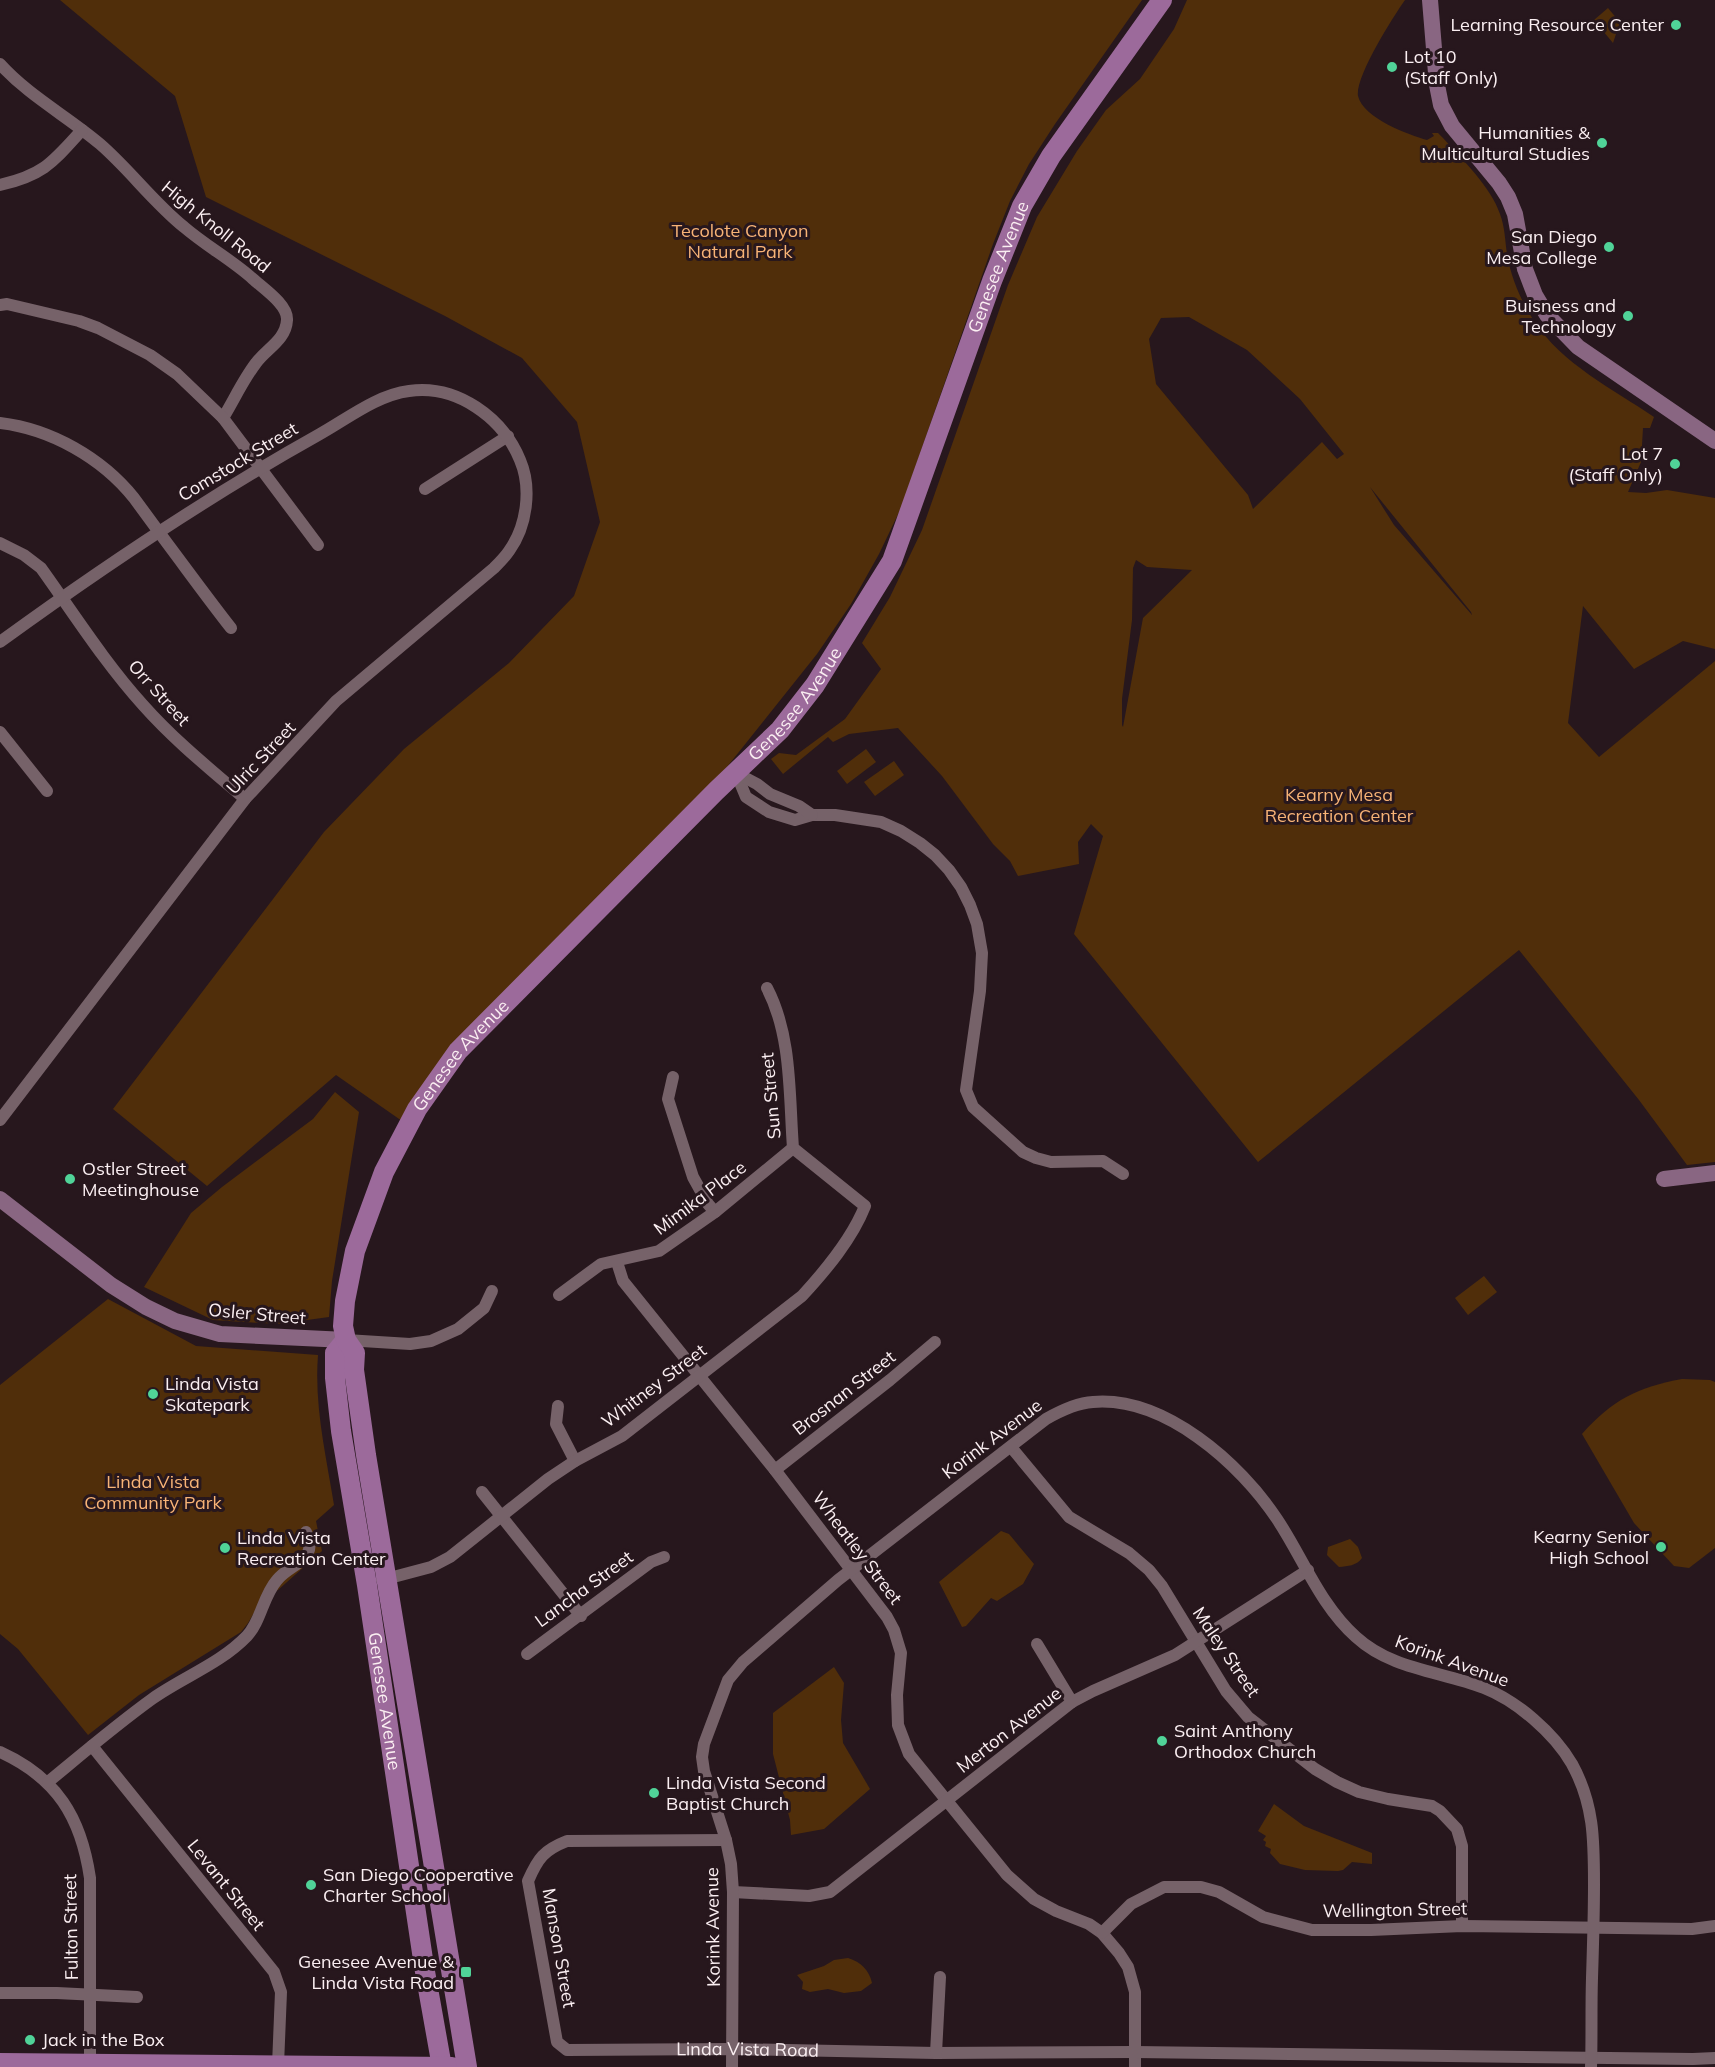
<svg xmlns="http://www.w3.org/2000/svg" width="1715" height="2067" viewBox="0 0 1715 2067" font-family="Mulish,sans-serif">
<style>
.green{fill:#502e0a;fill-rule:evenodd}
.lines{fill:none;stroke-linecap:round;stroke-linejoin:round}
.street{stroke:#766269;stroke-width:12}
.secondary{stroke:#896682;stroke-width:16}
.primary{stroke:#9c6a9b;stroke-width:20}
.poi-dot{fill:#50d398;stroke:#27171d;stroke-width:2}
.labels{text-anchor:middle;stroke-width:6;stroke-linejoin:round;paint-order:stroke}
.poi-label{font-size:18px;fill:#fbeff2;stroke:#27171d;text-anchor:start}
.street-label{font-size:18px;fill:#fbeff2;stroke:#27171d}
.park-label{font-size:18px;fill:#f8b376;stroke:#27171d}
</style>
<rect width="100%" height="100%" fill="#27171d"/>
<g class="green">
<polygon points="60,0 1142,0 1055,124 1029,164 1010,201 993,244 901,508 879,554 851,604 817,654 703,797 402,1121 336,1075 207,1186 113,1109 324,832 404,749 509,663 574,596 600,522 577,422 522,358 445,316 206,197 175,96"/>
<path d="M1187,0H1405C1393,17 1355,77 1358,96C1363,118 1409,135 1427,140L1434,136L1432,133H1438L1443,138C1462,159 1491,187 1500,214C1505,227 1505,241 1507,254C1511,278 1521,301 1534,321C1562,364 1613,389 1654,417L1650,428H1643L1641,462L1628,492L1646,493L1667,490L1715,498V649L1683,641L1634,669L1583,606L1568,723L1599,757L1715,661V1162L1687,1165L1639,1100L1519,950L1258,1162L1074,934L1103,836L1091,824L1078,842L1079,864L1018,876L1010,861L993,844L942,776L898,728L849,734L833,742L828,737L783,774L771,759L779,753L796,755L845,719L881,669L862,643L890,597L922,530L1008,285L1037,217L1077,151L1106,110L1140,79L1174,29ZM1189,317L1247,350L1300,399L1344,454L1337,459L1322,442L1253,509L1248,495L1156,384L1149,339L1161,318ZM1370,487L1471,612L1472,615L1394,525ZM1136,560L1147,567L1192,570L1143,618L1123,727L1122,725V699L1132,620L1133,568Z"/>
<polygon points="1608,8 1628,32 1621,31 1616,34 1613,43 1594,20"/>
<polygon points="866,749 876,762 847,784 837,771"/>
<polygon points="894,761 904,775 875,796 864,782"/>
<polygon points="335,1092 359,1112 332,1281 329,1317 278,1324 213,1320 144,1287 191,1213 222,1187 313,1119"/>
<polygon points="1484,1276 1497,1292 1468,1315 1455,1298"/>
<path d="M108,1299L196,1346L318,1355C314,1406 326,1455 334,1505L316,1521L322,1551L278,1590L263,1597L248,1623L241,1632L139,1695L88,1735L18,1649L0,1634V1385Z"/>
<path d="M1682,1379L1710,1380L1715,1382V1548L1689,1568L1674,1566L1634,1523L1582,1434C1612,1400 1638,1387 1682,1379Z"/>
<polygon points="1001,1531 1009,1534 1034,1564 1023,1584 997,1601 991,1598 966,1626 962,1627 939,1582"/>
<path d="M1350,1539L1358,1547L1362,1558C1356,1566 1348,1566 1339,1567L1327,1555L1328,1547Z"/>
<polygon points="834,1667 844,1683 841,1720 843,1743 870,1789 824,1829 791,1835 790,1820 773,1754 773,1713"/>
<polygon points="1274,1804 1304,1826 1372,1853 1372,1864 1352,1862 1343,1870 1338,1871 1305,1870 1280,1864 1270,1853 1271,1849 1265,1846 1266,1842 1263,1840 1266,1836 1258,1831"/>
<path d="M848,1958C861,1962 869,1970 872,1983L861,1991L844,1993L828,1989L810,1992L802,1989L803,1982L797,1975L824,1966L834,1960Z"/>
</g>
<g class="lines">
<g class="street">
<path d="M0,64C29,96 67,116 100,144C130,170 153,202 184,227C206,246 232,260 253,279C264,289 288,305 287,320C286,340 266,349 256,363C243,380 234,400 223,418"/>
<path d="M0,185C44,175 53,162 82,130"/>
<polyline points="0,305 7,304 79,321 98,328 150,355 177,374 223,418 318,545"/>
<path d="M0,423C51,429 102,458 134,498C145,513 156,528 167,543C188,571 209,600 231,628"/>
<polyline points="425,489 508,436"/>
<path d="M0,543L24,555L41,568C74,614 105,663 143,705C174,740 210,769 245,799"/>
<path d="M0,642C103,567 209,496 320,434C347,419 377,395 409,391C457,384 503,418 520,460C532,488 527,526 509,551C505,557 499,563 494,568L336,701L245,799L0,1120"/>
<polyline points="0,732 47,791"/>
<polyline points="736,773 746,797 769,812 795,820 812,815 835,815 881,822 901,831 920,843 935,855 949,870 961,887 970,905 977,924 982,953 980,991 966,1090 973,1107 1023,1152 1036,1158 1051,1162 1103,1161 1123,1174"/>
<polyline points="736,773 757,784 770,794 799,806 812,815"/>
<polyline points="673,1077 668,1099 693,1177 708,1204 715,1212"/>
<polyline points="617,1262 623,1281 775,1470 887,1617 894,1630 901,1653 897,1695 898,1725 909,1754 1007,1875 1034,1899 1056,1911 1089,1924 1102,1933 1119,1953 1128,1967 1135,1992 1135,2067"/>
<polyline points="559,1295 601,1264 659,1251 715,1212 793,1148"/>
<polyline points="346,1340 410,1344 431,1341 458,1329 484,1308 492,1291"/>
<polyline points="558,1406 556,1424 575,1461"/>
<polyline points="1011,1447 1069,1517 1129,1553 1149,1570 1162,1586 1226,1691 1248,1717 1315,1769 1337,1782 1359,1792 1388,1799 1432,1806 1440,1811 1457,1829 1462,1846 1462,1926"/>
<polyline points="775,1470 890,1380 935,1342"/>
<polyline points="482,1492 581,1616"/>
<path d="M382,1580L431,1567L450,1557L548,1479L575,1461L622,1436L802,1296C826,1270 852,1239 865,1206L793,1148C789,1095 792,1036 767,988"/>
<polyline points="1037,1644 1072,1702"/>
<polyline points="527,1654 651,1562 664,1557"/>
<polyline points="92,1746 274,1972 281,1992 278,2065"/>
<path d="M0,1752C57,1778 81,1817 90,1878V2067"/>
<path d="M48,1782C82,1754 116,1725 152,1699C183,1677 220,1664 247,1636C261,1621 263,1596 277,1580C290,1563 320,1561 306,1532"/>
<path id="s1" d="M726,1840L567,1841C544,1850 538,1858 528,1881L557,2042L567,2050L732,2049L936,2053L1135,2052L1693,2059L1715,2058"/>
<polyline points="733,1892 809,1896 830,1892 1072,1702 1093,1691 1175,1655 1308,1570"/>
<polyline points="1102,1933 1131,1904 1164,1887 1201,1887 1219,1892 1263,1917 1312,1930 1371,1930 1462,1926 1692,1929 1715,1926"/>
<polyline points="0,1993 57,1993 137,1997"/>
<polyline points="936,2053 940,1977"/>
<path d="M732,2067L733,1892L731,1864L726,1840L704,1771L702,1757L704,1744L728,1680L743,1662L838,1580L1046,1419C1060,1411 1077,1403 1093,1402C1164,1396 1240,1463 1277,1519C1303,1558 1320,1605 1356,1637C1392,1670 1441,1671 1484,1688C1517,1701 1554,1733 1572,1764C1594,1804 1594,1840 1594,1884C1594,1915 1593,1947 1592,1978C1591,2008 1592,2037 1591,2067"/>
</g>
<g class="secondary">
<polyline points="1430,0 1437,85 1441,105 1452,126 1499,183 1508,197 1515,214 1525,269 1535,295 1547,315 1578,347 1715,441"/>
<polyline points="1664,1179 1715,1173"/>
<polyline points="0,1199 111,1285 146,1307 175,1321 220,1334 346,1340"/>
</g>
<g class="primary">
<path id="s2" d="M346,1340L335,1353V1378L341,1431L367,1585L424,1966L442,2067"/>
<polyline points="0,2063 452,2067"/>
<path id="s3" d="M467,2067L366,1455L354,1370L355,1353L346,1340L343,1326L345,1301L355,1251L384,1172L417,1109L458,1051L716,791L780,730L815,685L892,561L992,281L1022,206L1051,156L1162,0"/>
</g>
</g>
<g class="poi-dot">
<circle cx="1676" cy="25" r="6"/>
<circle cx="1392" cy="67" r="6"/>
<circle cx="1602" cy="143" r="6"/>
<circle cx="1609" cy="247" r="6"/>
<circle cx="1628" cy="316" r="6"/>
<circle cx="1675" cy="464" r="6"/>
<circle cx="70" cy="1179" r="6"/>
<circle cx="153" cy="1394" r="6"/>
<circle cx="1661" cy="1547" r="6"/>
<circle cx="225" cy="1548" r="6"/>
<circle cx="1162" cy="1741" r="6"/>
<circle cx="654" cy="1793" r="6"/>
<circle cx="311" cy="1885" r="6"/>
<rect x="460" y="1966" width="12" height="12" rx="3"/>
<circle cx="30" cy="2040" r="6"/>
</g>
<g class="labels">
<g class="poi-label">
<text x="1664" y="31" text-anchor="end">Learning Resource Center</text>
<text x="1404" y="63">Lot 10<tspan x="1404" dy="21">(Staff Only)</tspan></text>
<text x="1590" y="139" text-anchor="end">Humanities &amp;<tspan x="1590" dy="21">Multicultural Studies</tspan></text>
<text x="1597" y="243" text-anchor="end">San Diego<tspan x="1597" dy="21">Mesa College</tspan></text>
<text x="1616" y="312" text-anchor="end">Buisness and<tspan x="1616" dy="21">Technology</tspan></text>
<text x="1663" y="460" text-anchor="end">Lot 7<tspan x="1663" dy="21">(Staff Only)</tspan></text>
<text x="82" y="1175">Ostler Street<tspan x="82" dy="21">Meetinghouse</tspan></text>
<text x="165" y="1390">Linda Vista<tspan x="165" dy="21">Skatepark</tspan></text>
<text x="1649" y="1543" text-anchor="end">Kearny Senior<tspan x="1649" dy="21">High School</tspan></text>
<text x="237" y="1544">Linda Vista<tspan x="237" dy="21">Recreation Center</tspan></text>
<text x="1174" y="1737">Saint Anthony<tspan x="1174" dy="21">Orthodox Church</tspan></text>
<text x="666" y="1789">Linda Vista Second<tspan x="666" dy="21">Baptist Church</tspan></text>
<text x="323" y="1881">San Diego Cooperative<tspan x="323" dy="21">Charter School</tspan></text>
<text x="454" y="1968" text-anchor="end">Genesee Avenue &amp;<tspan x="454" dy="21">Linda Vista Road</tspan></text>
<text x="42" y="2046">Jack in the Box</text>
</g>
<g class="street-label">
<text transform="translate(216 227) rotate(39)" y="6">High Knoll Road</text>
<text dy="6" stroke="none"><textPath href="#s3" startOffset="2026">Genesee Avenue</textPath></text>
<text transform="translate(238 462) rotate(-31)" y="6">Comstock Street</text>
<text transform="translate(159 693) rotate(48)" y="6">Orr Street</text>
<text dy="6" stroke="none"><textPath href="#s3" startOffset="1540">Genesee Avenue</textPath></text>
<text transform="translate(261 758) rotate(-47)" y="6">Ulric Street</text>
<text dy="6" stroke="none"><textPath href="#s3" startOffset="1054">Genesee Avenue</textPath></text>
<text transform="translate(771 1096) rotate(-95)" y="6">Sun Street</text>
<text transform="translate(700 1198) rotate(-37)" y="6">Mimika Place</text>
<text transform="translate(257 1314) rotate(5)" y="6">Osler Street</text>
<text transform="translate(654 1386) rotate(-37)" y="6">Whitney Street</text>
<text transform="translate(844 1393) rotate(-38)" y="6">Brosnan Street</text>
<text transform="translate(992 1439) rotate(-37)" y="6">Korink Avenue</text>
<text transform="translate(857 1548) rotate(53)" y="6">Wheatley Street</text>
<text transform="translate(584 1589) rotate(-36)" y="6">Lancha Street</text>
<text transform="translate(1226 1652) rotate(56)" y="6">Maley Street</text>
<text transform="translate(1452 1661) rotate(20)" y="6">Korink Avenue</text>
<text dy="6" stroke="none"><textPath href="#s2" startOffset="369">Genesee Avenue</textPath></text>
<text transform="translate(1009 1730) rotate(-38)" y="6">Merton Avenue</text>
<text transform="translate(226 1885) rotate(51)" y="6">Levant Street</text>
<text transform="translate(1395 1910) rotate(-1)" y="6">Wellington Street</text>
<text transform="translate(71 1927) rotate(-91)" y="6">Fulton Street</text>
<text transform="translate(713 1927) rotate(-91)" y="6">Korink Avenue</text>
<text transform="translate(559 1948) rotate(80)" y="6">Manson Street</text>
<text dy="6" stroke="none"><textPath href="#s1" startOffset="574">Linda Vista Road</textPath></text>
</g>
<g class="park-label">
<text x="740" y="237">Tecolote Canyon<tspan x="740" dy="21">Natural Park</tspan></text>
<text x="1339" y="801">Kearny Mesa<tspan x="1339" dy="21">Recreation Center</tspan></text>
<text x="153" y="1488">Linda Vista<tspan x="153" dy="21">Community Park</tspan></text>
</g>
</g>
</svg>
